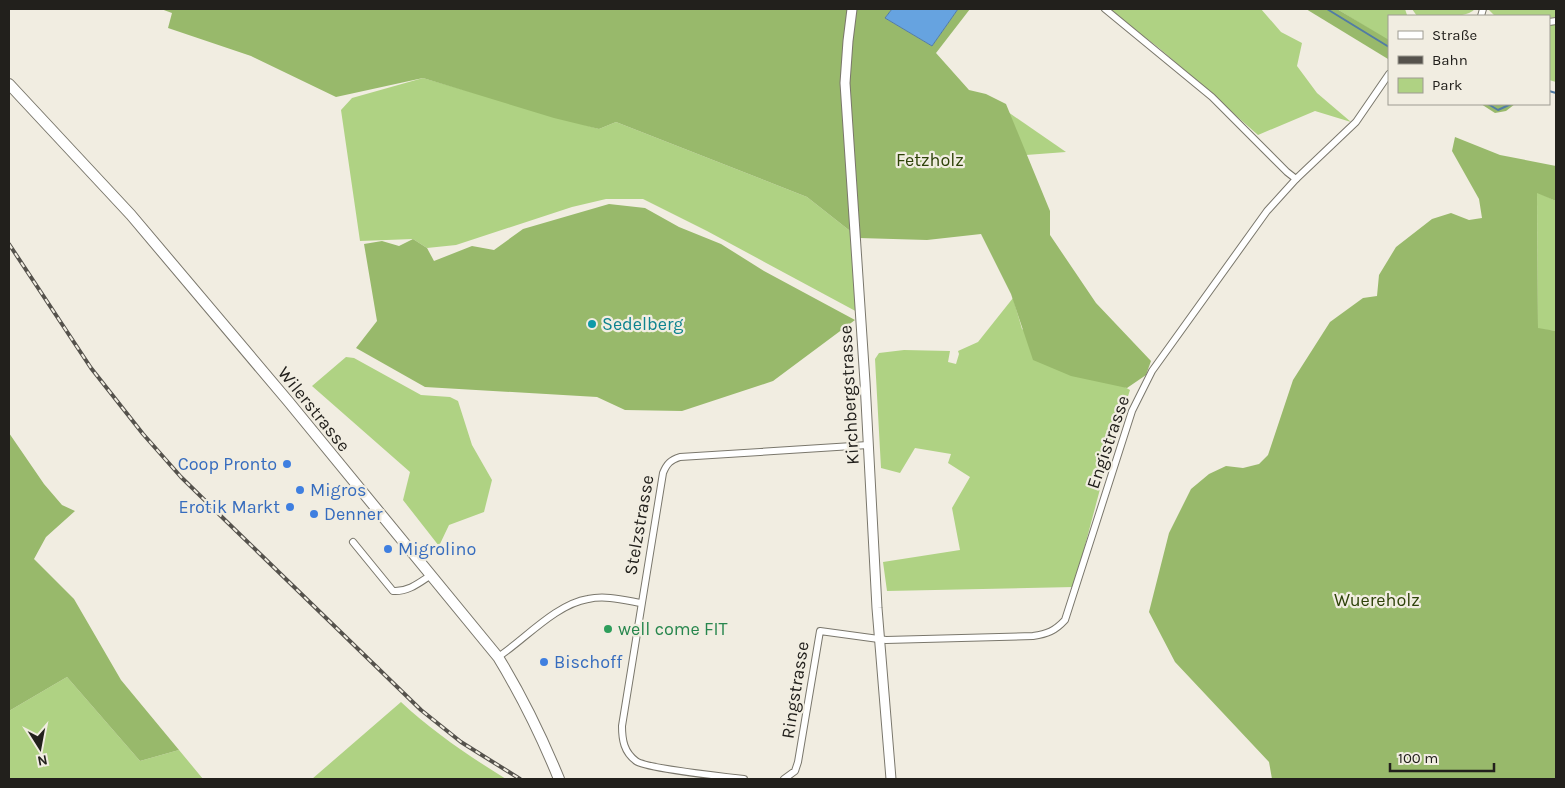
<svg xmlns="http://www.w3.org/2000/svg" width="1565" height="788" viewBox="0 0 1565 788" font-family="Karla,sans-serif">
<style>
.green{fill:#afd283}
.forest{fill:#98b96b}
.water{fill:#66a3e0;stroke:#527ca5}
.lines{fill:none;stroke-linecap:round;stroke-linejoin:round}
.stream{stroke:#527ca5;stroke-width:2}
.street-casing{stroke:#7a776c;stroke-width:8}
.secondary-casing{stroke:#7a776c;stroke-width:11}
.primary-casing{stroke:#7a776c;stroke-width:12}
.street{stroke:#fff;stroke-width:6}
.secondary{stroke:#fff;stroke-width:9}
.primary{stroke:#fff;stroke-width:10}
.rail-casing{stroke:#55524c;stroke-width:4}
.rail{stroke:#f1ede1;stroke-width:2;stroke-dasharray:5.5;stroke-linecap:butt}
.culture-dot{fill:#0f9aa8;stroke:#f1ede1;stroke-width:2}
.shop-dot{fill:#3f7fe0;stroke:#f1ede1;stroke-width:2}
.leisure-dot{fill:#2e9e5b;stroke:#f1ede1;stroke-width:2}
.labels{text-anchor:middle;stroke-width:4.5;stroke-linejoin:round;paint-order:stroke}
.park-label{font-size:18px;fill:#2e4309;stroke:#f1ede1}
.culture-label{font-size:18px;fill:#0d838f;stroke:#f1ede1;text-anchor:start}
.street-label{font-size:18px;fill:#22201c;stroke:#f1ede1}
.shop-label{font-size:18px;fill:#366cbe;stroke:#f1ede1;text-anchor:start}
.leisure-label{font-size:18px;fill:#27864d;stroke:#f1ede1;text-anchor:start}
</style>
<rect width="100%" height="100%" fill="#f1ede1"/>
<g class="green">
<polygon points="1108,9 1261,9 1281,32 1302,43 1297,66 1317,93 1351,122 1315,111 1258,135 1159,48"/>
<polygon points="1337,9 1405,9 1407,15 1389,16 1389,41"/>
<path d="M1412,9H1475C1464,20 1433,16 1417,16Z"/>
<polygon points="1488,9 1556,9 1556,17 1549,18 1549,16 1495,16"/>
<polygon points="1556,22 1556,82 1549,80 1549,23"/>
<polygon points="423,78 599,129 616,122 807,197 859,238 861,314 707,231 643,199 606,199 572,207 456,245 427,248 413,239 360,241 341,110 352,98"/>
<polygon points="1008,112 1066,152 1026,155"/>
<polygon points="1537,192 1556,201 1556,331 1538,329"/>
<polygon points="1013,298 1022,329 1130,390 1108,459 1074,587 887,591 883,562 960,550 952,508 970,477 948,463 951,454 915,448 900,473 881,468 875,359 879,353 904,350 950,351 948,362 956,364 959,354 958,351 978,342"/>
<polygon points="346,357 354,358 421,395 450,397 458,401 472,445 492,480 484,512 449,525 439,546 403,500 410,472 312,386"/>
<polygon points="67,677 140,761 179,750 203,779 9,779 9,711"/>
<path d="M401,702C433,732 469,756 506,779H312Z"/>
</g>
<g class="forest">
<polygon points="161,9 892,9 885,18 932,46 958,9 970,9 936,53 969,90 986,94 1006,104 1050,211 1050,235 1096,303 1151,361 1146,375 1127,388 1071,376 1033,360 1011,294 981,234 927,240 859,238 807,197 616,122 599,129 554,118 423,78 336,97 251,56 168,28 172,13"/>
<polygon points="1306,9 1337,9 1389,40 1388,59"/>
<polygon points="1481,104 1515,104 1506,111 1495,113"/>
<polygon points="1455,137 1500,155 1556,166 1556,201 1537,193 1538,328 1556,331 1556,779 1272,779 1269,762 1175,662 1149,612 1169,533 1191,489 1209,474 1226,466 1243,468 1259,464 1268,455 1293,380 1330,322 1363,298 1377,296 1379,275 1396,247 1432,219 1451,213 1469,220 1482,218 1479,199 1452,151"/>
<polygon points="609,204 645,208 679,227 721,244 764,271 855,320 773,381 682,411 625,410 597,397 425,387 356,348 377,321 364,244 382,241 399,246 413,239 427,248 434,261 472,246 494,250 523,229"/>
<polygon points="9,433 44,484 62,505 75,511 46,537 34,559 74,599 121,680 179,750 140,761 67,677 9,711"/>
</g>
<polygon class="water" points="892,9 958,9 932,46 885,18"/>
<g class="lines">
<g class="stream">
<polyline points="1327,9 1389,47"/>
<polyline points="1549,91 1556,93"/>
<polyline points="1488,104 1498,110 1511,104"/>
</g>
<defs>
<g id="street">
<polyline points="1105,9 1212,97 1287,172 1296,179"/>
<polyline points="1481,16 1483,9"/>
<polyline points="1549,22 1556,21"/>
<path d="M353,542L393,591C408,592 419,583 431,575"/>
<path d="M498,657C524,640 556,604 588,599C605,595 624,600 641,603"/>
<path d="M744,779C726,777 645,768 636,761C624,752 622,740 622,726L663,473C667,463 671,460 680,457L868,445"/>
<path d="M784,779L795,771L798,762L820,631L886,640L1033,636C1047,634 1055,631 1065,620L1132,411L1152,371L1267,211L1296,179L1356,122L1389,74"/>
</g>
<polyline id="secondary" points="852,9 848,41 845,83 865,382 877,608 891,779"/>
<path id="primary" d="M9,84L131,215L288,401L498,657C523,698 541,735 559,779"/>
</defs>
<use href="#street" class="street-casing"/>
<use href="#secondary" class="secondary-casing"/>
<use href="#primary" class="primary-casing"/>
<use href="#street" class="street"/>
<use href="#secondary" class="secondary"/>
<use href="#primary" class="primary"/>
<defs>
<polyline id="rail" points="9,244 91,368 143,434 181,477 226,521 421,710 461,742 520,779"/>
</defs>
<use href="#rail" class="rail-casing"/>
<use href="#rail" class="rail"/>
</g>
<circle class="culture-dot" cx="592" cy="324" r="5"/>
<g class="shop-dot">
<circle cx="287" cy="464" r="5"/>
<circle cx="300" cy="490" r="5"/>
<circle cx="290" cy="507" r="5"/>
<circle cx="314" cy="514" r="5"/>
<circle cx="388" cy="549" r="5"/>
<circle cx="544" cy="662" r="5"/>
</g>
<circle class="leisure-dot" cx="608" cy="629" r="5"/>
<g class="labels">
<g class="park-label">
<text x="930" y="166">Fetzholz</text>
<text x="1377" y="606">Wuereholz</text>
</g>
<g class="culture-label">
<text x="602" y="330">Sedelberg</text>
</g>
<g class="street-label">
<text transform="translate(849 395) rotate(-93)" y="6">Kirchbergstrasse</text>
<text transform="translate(314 409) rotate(51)" y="6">Wilerstrasse</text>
<text transform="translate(1108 442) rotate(-71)" y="6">Engistrasse</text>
<text transform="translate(639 525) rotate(-80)" y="6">Stelzstrasse</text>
<text transform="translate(795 690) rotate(-81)" y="6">Ringstrasse</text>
</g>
<g class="shop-label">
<text x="277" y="470" text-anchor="end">Coop Pronto</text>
<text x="310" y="496">Migros</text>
<text x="280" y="513" text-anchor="end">Erotik Markt</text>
<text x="324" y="520">Denner</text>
<text x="398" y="555">Migrolino</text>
<text x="554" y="668">Bischoff</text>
</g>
<g class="leisure-label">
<text x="618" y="635">well come FIT</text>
</g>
</g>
<rect width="1565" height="788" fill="none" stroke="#22201c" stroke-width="20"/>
<rect x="1388" y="15" width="162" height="90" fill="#f1ede1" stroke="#9e9b92"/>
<rect x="1398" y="31" width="25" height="8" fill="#ffffff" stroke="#9e9b92"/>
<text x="1432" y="40" font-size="15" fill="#22201c">Straße</text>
<rect x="1398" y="56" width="25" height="8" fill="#55524c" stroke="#9e9b92"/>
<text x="1432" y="65" font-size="15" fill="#22201c">Bahn</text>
<rect x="1398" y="78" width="25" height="15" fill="#afd283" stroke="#9e9b92"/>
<text x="1432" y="90" font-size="15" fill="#22201c">Park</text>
<g transform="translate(40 748) rotate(169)" stroke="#f1ede1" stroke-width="4" paint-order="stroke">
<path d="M0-4L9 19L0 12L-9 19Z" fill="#22201c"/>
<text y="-8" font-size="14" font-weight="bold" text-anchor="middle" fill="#22201c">N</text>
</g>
<path d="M1390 763v8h104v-8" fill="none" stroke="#22201c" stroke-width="2.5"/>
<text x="1398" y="763" font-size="15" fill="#22201c" stroke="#f1ede1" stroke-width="4" paint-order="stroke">100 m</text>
</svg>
